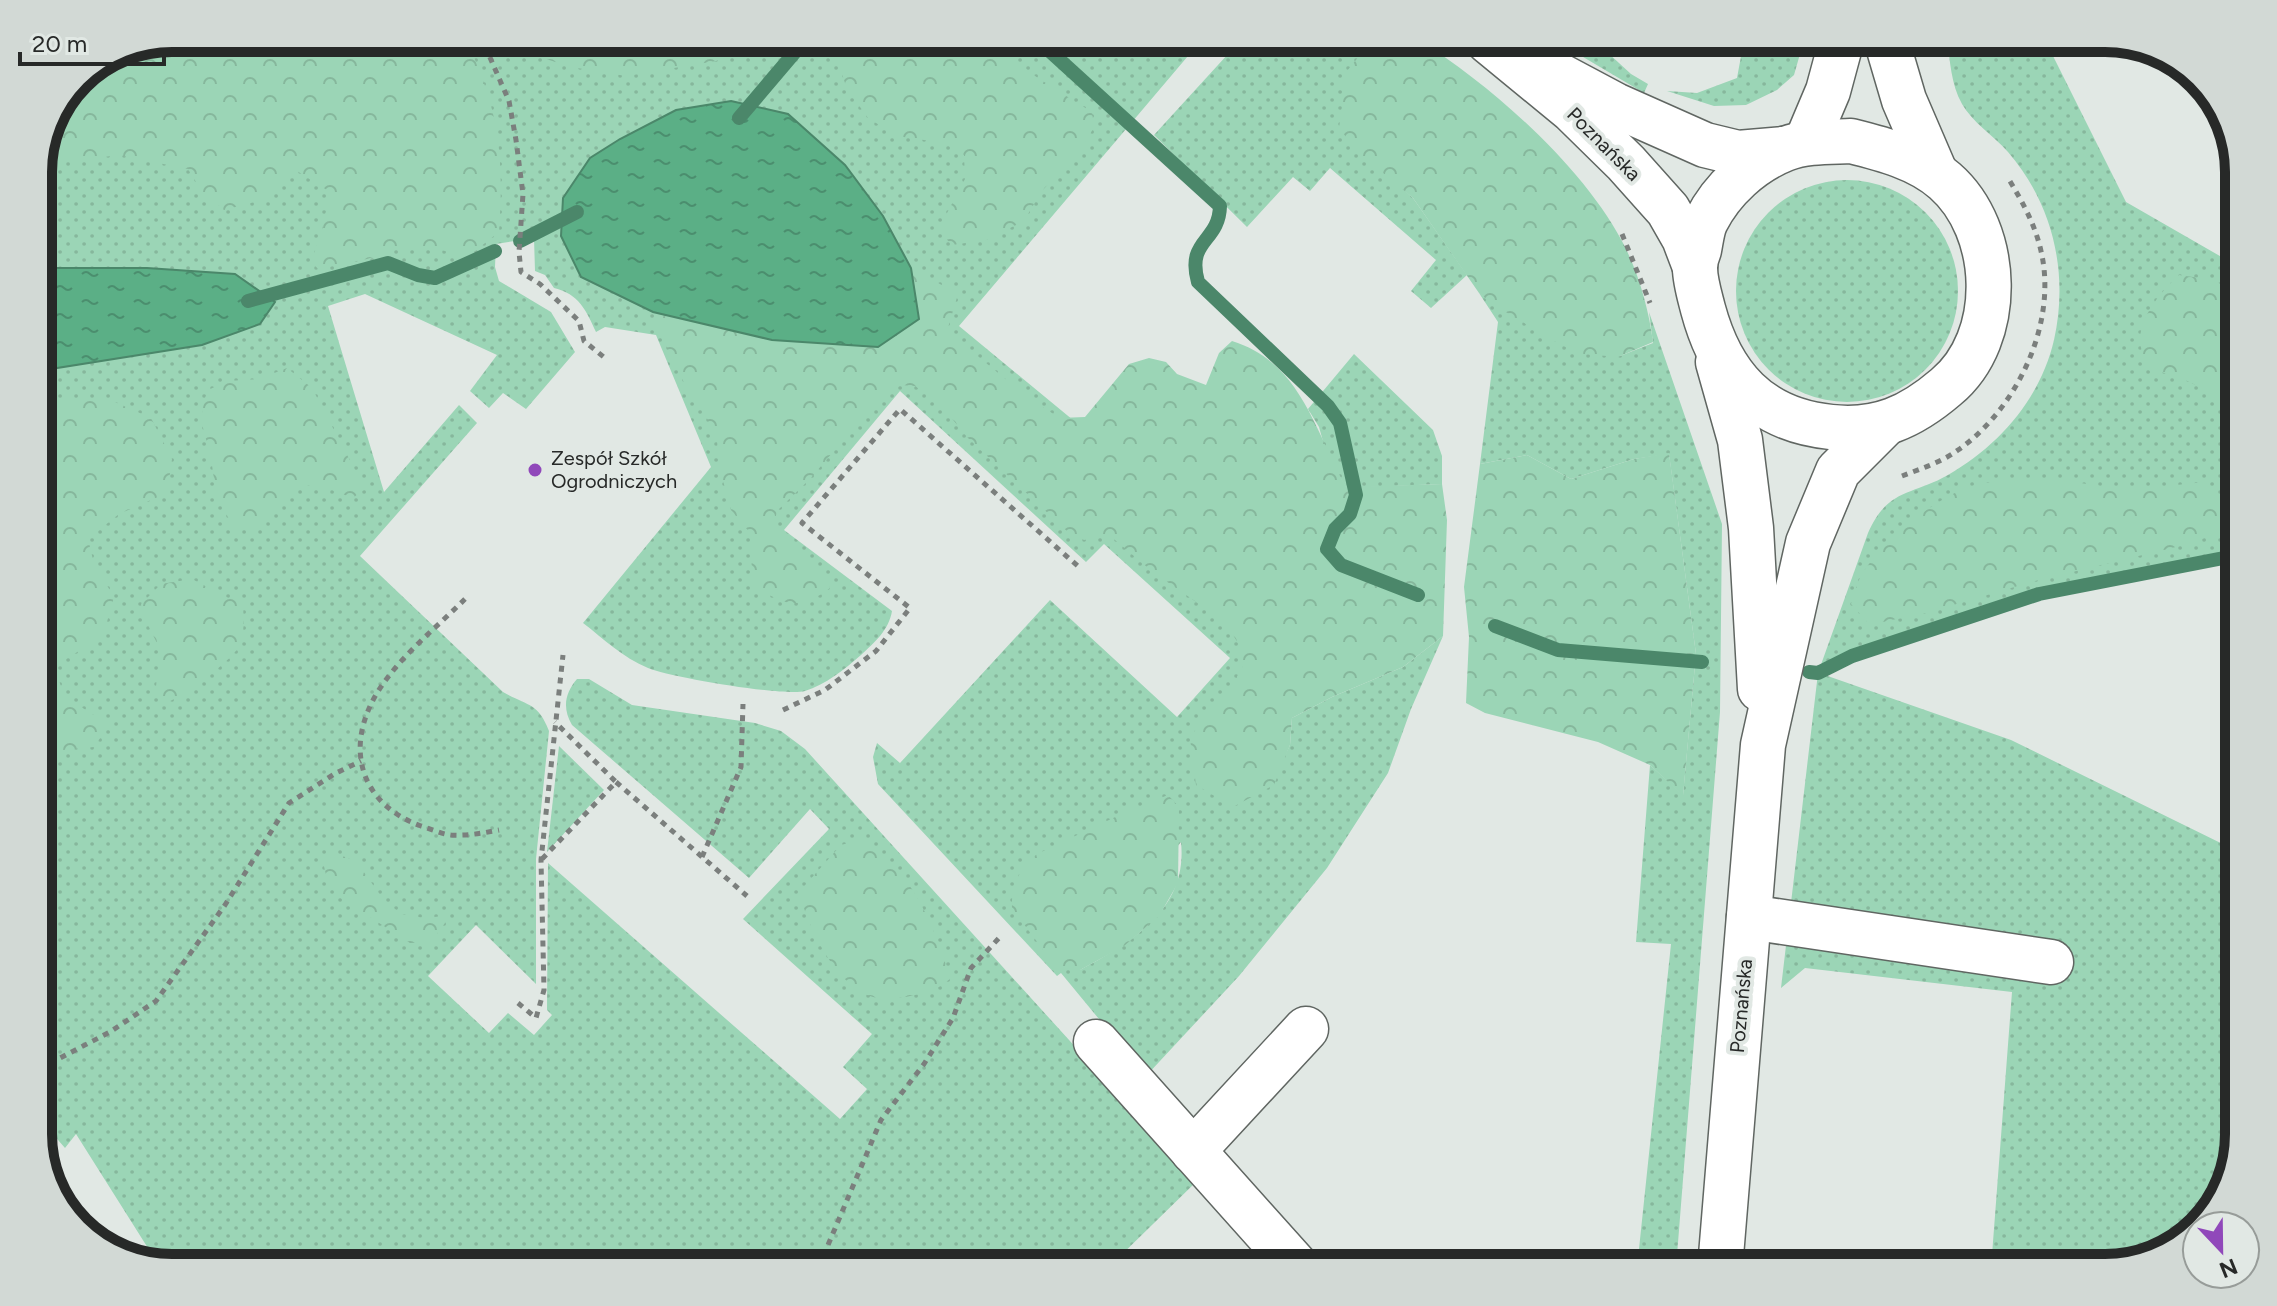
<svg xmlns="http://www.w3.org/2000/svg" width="2277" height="1306" viewBox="0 0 2277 1306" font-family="Figtree,sans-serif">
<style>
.grass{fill:url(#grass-dots);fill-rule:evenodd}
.forest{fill:url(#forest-crowns)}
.water{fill:url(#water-ripples);stroke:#4b876a;stroke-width:2}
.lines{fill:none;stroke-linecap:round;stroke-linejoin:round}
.stream{stroke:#4b876a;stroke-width:14}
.minor-casing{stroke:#606662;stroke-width:47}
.major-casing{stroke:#606662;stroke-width:47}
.path{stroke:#7b7f7d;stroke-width:5;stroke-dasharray:6 6;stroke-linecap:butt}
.minor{stroke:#fff;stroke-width:44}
.major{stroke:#fff;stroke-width:44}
.poi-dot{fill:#9048ba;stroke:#e1e8e4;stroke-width:3}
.labels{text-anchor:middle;stroke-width:8;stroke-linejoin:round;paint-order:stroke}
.street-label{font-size:20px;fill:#272928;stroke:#e1e8e4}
.poi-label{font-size:20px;fill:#272928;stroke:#e1e8e4;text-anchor:start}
.rim{fill:none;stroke:#272928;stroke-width:10}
</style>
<defs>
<pattern id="grass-dots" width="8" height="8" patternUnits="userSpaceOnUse" patternTransform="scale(2)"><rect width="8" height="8" fill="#9bd5b6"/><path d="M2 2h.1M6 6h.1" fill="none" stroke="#86b79c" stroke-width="1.8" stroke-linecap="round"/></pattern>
<pattern id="forest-crowns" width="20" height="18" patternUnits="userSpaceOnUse" patternTransform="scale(2)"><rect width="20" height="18" fill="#9bd5b6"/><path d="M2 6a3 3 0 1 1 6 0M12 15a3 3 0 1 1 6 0" fill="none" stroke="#86b79c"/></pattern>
<pattern id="water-ripples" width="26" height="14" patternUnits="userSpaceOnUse" patternTransform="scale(2)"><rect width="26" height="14" fill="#5baf86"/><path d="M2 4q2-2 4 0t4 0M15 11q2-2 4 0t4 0" fill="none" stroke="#4b8e6e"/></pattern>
</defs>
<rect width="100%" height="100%" fill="#e1e8e4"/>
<g class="grass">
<path d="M2044,38L2126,202L2239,267V555L2039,594L1852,656L1819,673L2011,740L2239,852V1134L2221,1200L2172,1250L2105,1268H1991L2012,992L1805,968L1781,988L1818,673L1868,533C1888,488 1911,496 1948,475C2000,445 2040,399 2054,340C2069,273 2053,204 2008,152C1994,136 1972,122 1962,104C1951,85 1950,60 1947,39Z"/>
<polygon points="1744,40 1804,40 1794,75 1777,90 1746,105 1714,106 1667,91 1697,93 1737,78"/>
<polygon points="1556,41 1595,41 1631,74 1648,84 1644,93"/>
<polygon points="1239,42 1372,42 1369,44 1388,175 1413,198 1467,275 1431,308 1411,291 1436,260 1330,168 1310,191 1293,177 1247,227 1154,135"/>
<path d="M1199,43L959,326L1279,590L1216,796L1282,762L1290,745L1292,718L1332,697L1403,667L1443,636L1411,709L1388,773L1327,868L1239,976L1146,1076L1061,973L1057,976L878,784L873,757L877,743L900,763L1050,600L1177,717L1230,658L1104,544L1086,562L900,391L784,530L892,611C889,630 874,643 861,655C845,669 825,685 805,691C786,697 669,677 648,668C623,658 604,639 583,623L711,467L656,335L605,327L596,332C586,310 579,294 554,288L545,275L535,271L534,238L496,244L495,267L499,281L551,312L575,352L526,409L503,393L489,408L470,391L497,355L365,294L328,306L384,492L459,405L477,423L360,556L503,692C527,706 538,702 549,731L536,859V984L476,925L428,976L489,1033L508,1013L534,1035L552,1015L547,1010L548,863L840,1119L867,1089L843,1067L872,1034L743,919L829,829L810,809L749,878L572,725C562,708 565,693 577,679H589L632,705L755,723L781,731L805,749L1197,1181L1108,1268H172L158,1264L76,1134L65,1148L38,1117V164L78,77L121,48ZM1181,842C1188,909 1132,942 1080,970Z"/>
<circle cx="1847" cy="291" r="111"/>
<polygon points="1479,293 1513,315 1620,356 1653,343 1649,312 1722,524 1720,712 1676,1268 1637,1268 1671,944 1636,942 1650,765 1683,795 1696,654 1669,454 1634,459 1571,479 1527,455 1480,464 1498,322"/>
<polygon points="1354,354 1433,430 1442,456 1442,484 1346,488 1326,452 1319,427 1308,409"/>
<polygon points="559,746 604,790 547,852"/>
</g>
<g class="forest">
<path d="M1420,41C1493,86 1588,171 1626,249C1640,278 1649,311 1653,342L1618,357L1584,354L1561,345L1494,305L1479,293L1413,198L1358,152L1339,128L1347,71L1369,44L1372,42Z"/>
<polygon points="838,44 994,44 1039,79 1092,112 1094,127 1084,145 1041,192 1024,221 986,240 952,245 938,230 965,179 964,155 944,143 897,136 868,118 847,89 835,53"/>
<polygon points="756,45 716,61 626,76 571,67 506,46"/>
<path d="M469,46C500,114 504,158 499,232L475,251L457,255L430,246L404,247L367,259L318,269L311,261L321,235L330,192L297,171L266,199L224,210L201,190L188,169L119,155L42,165L39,163L78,77L121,48Z"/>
<path d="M911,268L958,294L947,331L1031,400L1060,418L1085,417L1129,364L1149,358L1166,362L1177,374L1206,385L1219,353L1232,341C1301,362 1315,432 1346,487L1442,484L1447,520L1443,636L1403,667L1332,697L1292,718L1290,745L1274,785L1233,807L1196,785L1190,738L1216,699L1234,682L1244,664L1238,643L1225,622L1153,572L1109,535L1084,540L1069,533L968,438L940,404L915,386L900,385L849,433L810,479L777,511L773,529C788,548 826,563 830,588C799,612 781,605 752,583L751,534L731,510L719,466L717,440L706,416L688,391L659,330L653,312L772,340L919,319Z"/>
<path d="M2179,275L2214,280L2239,296V413C2221,402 2204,388 2185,380C2175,375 2159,374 2151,365C2123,336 2156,296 2179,275Z"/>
<path d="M287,368L312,388L365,489L354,497C341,496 325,484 312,485C276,489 276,536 233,526C220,504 215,490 212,465C208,433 194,426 208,390L228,381L259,379Z"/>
<path d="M106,398L151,418L172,459L167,493L119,514L88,539L94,564L114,597L103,636L58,664C54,699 85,707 109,725L94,747L52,751L38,729V414L56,399Z"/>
<polygon points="1669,453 1696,654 1683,796 1650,765 1598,742 1485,713 1466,703 1469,637 1464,587 1480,464 1527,455 1571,479 1634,459"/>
<path d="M2059,480L2129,490L2205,482L2226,503V518L2213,535L2184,545L2035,581L1919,615L1869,624L1851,604C1854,596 1856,588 1859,580C1877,544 1934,498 1972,486C1999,478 2031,481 2059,480Z"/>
<path d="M192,579L230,599L243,598C243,611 245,631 241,643C235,659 184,696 168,702L155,696L160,649L146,621L141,604L161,584Z"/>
<path d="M1168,795L1179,807L1178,883L1159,916L1124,946L1080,970L1055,966L1012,908C1011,884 1019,870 1037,854L1128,811Z"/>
<path d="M859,840C907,859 938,932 950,979C936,990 927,993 910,996C899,999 878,1000 867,995C832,979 808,926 799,892L841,845Z"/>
<polygon points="337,854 356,861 383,899 401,914 424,918 444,916 445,923 431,942 410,943 342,899 327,879 323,862"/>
</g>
<g class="water">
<polygon points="731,101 788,114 845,165 883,216 911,268 919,319 878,347 772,340 653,312 581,277 561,236 563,198 590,158 620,139 676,110"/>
<polygon points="55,268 147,268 235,274 275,302 260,324 202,345 38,371 38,271"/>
</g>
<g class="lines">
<g class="stream">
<path d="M1041,43L1220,206C1219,243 1186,239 1198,282L1328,406L1340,423L1356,495L1350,514L1335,529L1327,549L1341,565L1418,595"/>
<polyline points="739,118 801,45"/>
<polyline points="520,241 577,212"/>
<polyline points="248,301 388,263 418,275 435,278 495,251"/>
<polyline points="1495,626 1558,650 1702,662"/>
<polyline points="1809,672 1818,673 1852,656 2039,594 2239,555"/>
</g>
<defs>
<g id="minor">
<polyline points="1886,39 1904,100 1935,172"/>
<polyline points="1806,143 1828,91 1842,39"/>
<polyline points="1749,917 2051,962"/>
<polyline points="1096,1042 1298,1268"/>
<polyline points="1193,1151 1306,1029"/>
</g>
<g id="major">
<polyline points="1488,41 1572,110 1626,163 1668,210 1684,238 1695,267"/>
<polyline points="1553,72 1615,105 1705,145 1738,153 1783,149"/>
<path d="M1851,141C1883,149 1919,158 1945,181C2001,230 2005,338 1946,387C1911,417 1878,432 1831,427C1759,420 1721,376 1703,309C1700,297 1695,281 1695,268C1695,262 1697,255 1699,250C1701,240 1702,229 1706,221C1722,189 1752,162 1785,149C1806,141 1829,142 1851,141Z"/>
<polyline points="1718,362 1740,440 1751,528 1760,689"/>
<polyline points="1720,1268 1763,745 1808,543 1838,471 1885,424"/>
</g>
</defs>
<use href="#minor" class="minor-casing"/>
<use href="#major" class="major-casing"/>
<g class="path">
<polyline points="485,46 509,101 516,140 523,194 519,252 521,272 540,284 579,321 584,341 605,358"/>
<polyline points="1622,234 1650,303"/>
<path d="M1902,476C1920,469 1942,462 1958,450C2017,409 2058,323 2041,251C2035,224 2022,201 2008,178"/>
<path d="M465,599C436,628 399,657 377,693C344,748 360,804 421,826C431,829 441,834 451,835C468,836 483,833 499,830"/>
<polyline points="783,710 825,690 876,651 910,608 802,523 900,409 1080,568"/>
<polyline points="616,782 747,896"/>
<polyline points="702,857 741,767 743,704"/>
<polyline points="542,859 616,782 555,722"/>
<polyline points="518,1003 536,1018 544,990 541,860 563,655"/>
<polyline points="38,1066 58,1059 110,1032 156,1001 225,905 289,803 336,773 361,761"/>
<polyline points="822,1268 828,1245 881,1120 924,1064 953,1018 971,968 999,938"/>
</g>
<use href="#minor" class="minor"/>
<use href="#major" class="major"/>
</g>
<circle class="poi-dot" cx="535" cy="470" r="8"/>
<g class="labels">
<g class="street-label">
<text transform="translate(1604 144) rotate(45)" y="7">Poznańska</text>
<text transform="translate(1741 1006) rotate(-85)" y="7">Poznańska</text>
</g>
<g class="poi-label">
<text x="551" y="465">Zespół Szkół<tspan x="551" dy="23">Ogrodniczych</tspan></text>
</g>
</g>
<path d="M0 0H2277V1306H0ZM172 52H2105A120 120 0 0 1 2225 172V1134A120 120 0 0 1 2105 1254H172A120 120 0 0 1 52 1134V172A120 120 0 0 1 172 52Z" fill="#d2d9d5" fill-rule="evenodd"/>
<path class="rim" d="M172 52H2105A120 120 0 0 1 2225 172V1134A120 120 0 0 1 2105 1254H172A120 120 0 0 1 52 1134V172A120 120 0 0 1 172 52Z"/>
<g transform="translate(2221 1250) rotate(158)"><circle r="38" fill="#e1e8e4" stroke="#979c99" stroke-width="2"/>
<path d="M0-6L14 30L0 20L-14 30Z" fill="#9048ba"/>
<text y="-12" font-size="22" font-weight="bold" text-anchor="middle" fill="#272928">N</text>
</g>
<path d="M20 52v12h144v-12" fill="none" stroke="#272928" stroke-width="4"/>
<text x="32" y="52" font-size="24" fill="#272928" stroke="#e1e8e4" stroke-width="6" paint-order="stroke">20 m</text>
</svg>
